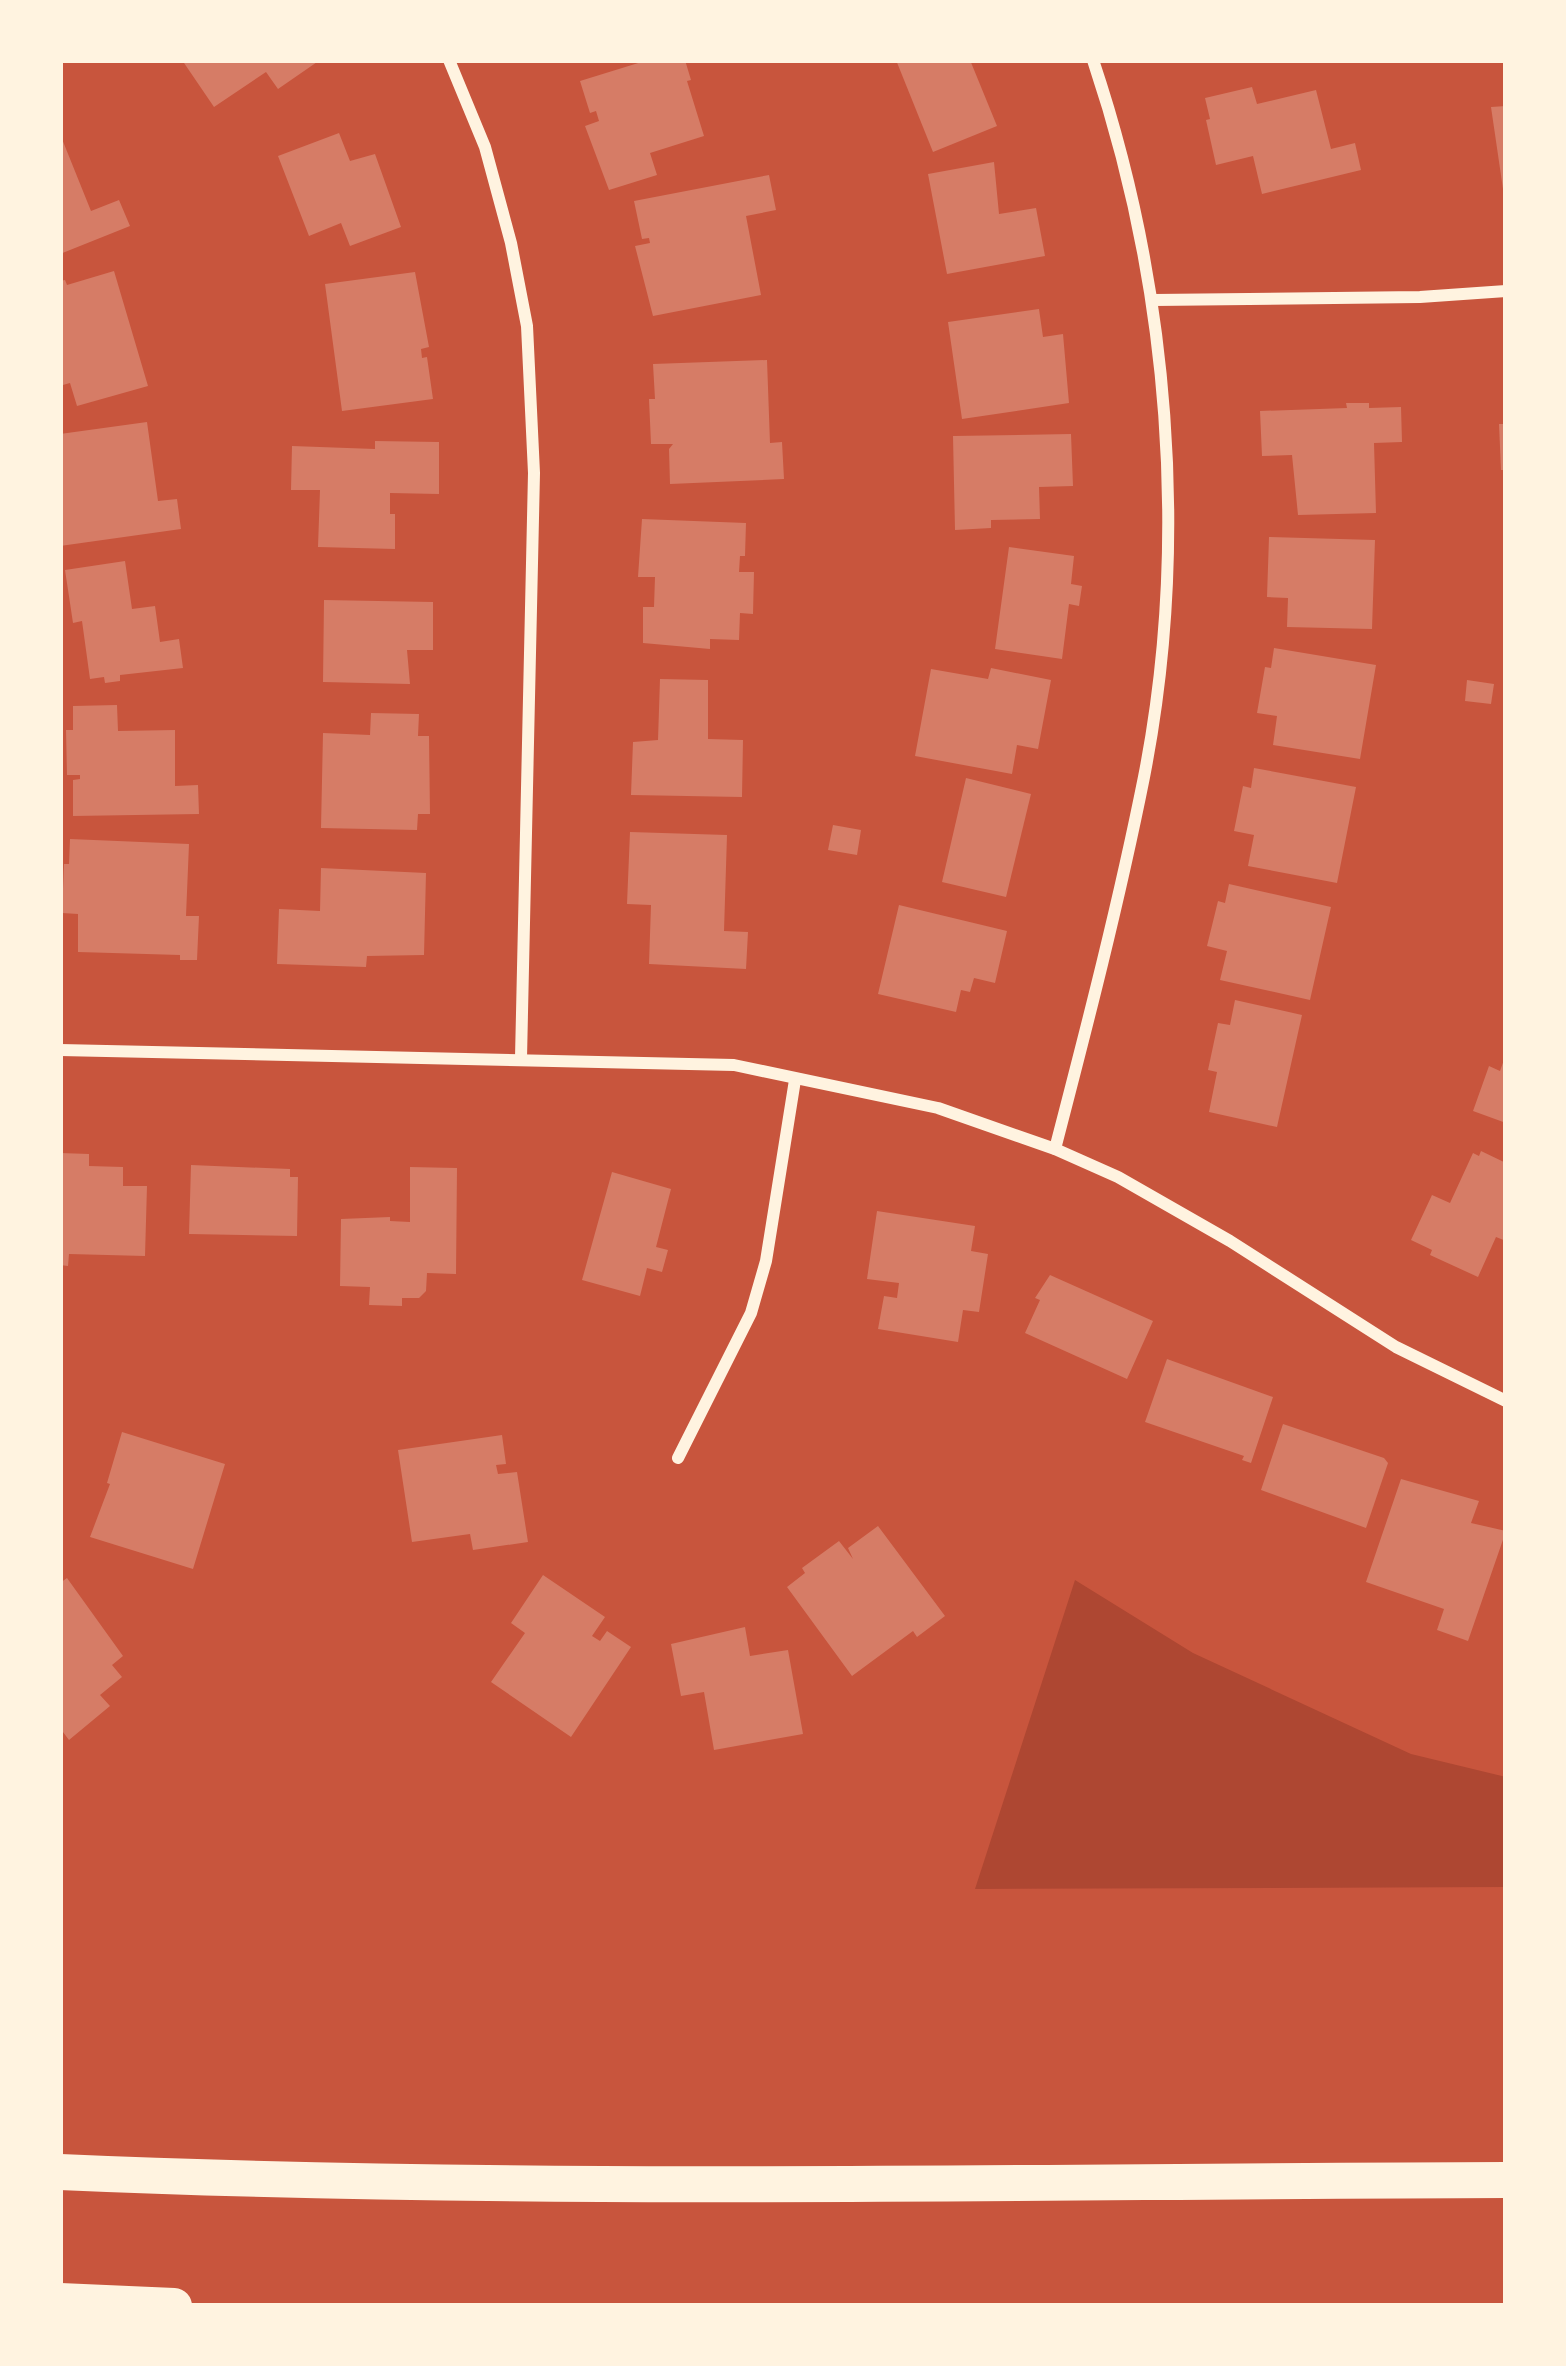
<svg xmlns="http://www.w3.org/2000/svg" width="1566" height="2366" viewBox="0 0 1566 2366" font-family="Rubik,sans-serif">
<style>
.green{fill:#ae4732}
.building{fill:#d67c66}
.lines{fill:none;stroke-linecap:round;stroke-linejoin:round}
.minor{stroke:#fff3e0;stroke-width:12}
.motorway{stroke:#fff3e0;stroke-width:36}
</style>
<rect width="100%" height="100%" fill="#c8553d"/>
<polygon class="green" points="1075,1580 1193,1653 1411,1754 1506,1777 1506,1887 975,1889"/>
<g class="building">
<polygon points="182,60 320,60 278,89 266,72 214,107"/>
<polygon points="648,60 685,60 691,80 687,81 704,136 650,153 657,175 609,190 585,126 599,121 596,111 590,113 580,81"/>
<polygon points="896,60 970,60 997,126 933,152"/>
<polygon points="1252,87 1257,104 1316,90 1331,149 1355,143 1361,170 1262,194 1253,156 1216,165 1206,120 1210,119 1205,98"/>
<polygon points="1506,106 1506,189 1503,189 1491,107"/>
<polygon points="339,133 350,161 375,154 401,227 350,246 341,223 309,236 278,156"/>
<polygon points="60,134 91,211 119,200 130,226 60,254"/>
<polygon points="994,162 999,214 1036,208 1045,256 947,274 928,174"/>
<polygon points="769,175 776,210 746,216 761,295 653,316 635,246 650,243 649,238 642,239 634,201"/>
<polygon points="114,271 148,386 77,406 70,383 63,385 60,376 60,281 65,280 67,285"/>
<polygon points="415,272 429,347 421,349 422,358 427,357 433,399 342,411 325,284"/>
<polygon points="1039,309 1043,337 1063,334 1069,403 962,419 948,322"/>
<polygon points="767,360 770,443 782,442 784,479 670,484 669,449 673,444 651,444 649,399 655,399 653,364"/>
<polygon points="1346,403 1369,403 1369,408 1401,407 1402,442 1374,443 1376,513 1298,515 1292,455 1262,456 1260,411 1347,408"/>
<polygon points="147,422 158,501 177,499 181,529 60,546 60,434"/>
<polygon points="1499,424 1506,424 1506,470 1501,470"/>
<polygon points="1071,434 1073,486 1039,487 1040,519 991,520 991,528 955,530 953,436"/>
<polygon points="375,441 439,442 439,494 390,493 390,514 395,514 395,549 318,547 320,490 291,490 292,446 375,449"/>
<polygon points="642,519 746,523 745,556 740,556 739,572 754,572 753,614 740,613 739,640 710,639 710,649 643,643 643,607 654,607 655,577 638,577"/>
<polygon points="1269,537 1375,540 1372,629 1287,627 1288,598 1267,597"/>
<polygon points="1009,547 1074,556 1071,584 1082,586 1079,606 1069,604 1062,659 995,649"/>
<polygon points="125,561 132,609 155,606 160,642 179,639 183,668 120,675 120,681 105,683 104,677 90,679 82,621 73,623 65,570"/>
<polygon points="324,600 433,602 433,650 407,650 410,684 323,682"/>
<polygon points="1274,648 1376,665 1360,759 1273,745 1277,716 1257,713 1265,667 1271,668"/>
<polygon points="991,668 1051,680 1038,749 1017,745 1012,774 915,756 931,669 988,679"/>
<polygon points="660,679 708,680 708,739 743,740 742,797 631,795 633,742 658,740"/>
<polygon points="1467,680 1494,684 1491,704 1465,701"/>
<polygon points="117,705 118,731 175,730 175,786 198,785 199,814 73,816 73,780 80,779 80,775 67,775 66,730 73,730 73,706"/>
<polygon points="371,713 419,714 418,736 429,736 430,814 418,814 417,830 321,828 323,733 370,735"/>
<polygon points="1254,768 1356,787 1337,883 1248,866 1254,835 1234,831 1243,786 1251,788"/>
<polygon points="966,778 1031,794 1006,897 942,882"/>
<polygon points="833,825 861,830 857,855 828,850"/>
<polygon points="630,832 727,835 724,931 748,932 746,969 649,964 651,905 627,904"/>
<polygon points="70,839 189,844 186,916 199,916 197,960 180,960 180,955 78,952 78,914 62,913 64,864 69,864"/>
<polygon points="321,868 426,873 424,955 367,956 366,967 277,964 279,909 320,911"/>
<polygon points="1229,884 1331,907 1310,1000 1220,980 1227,951 1207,946 1218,901 1225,903"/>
<polygon points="899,905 1007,931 995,983 974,978 970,992 961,990 956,1012 878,994"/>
<polygon points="1235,1000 1302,1015 1277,1127 1209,1112 1217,1072 1208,1070 1218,1023 1230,1025"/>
<polygon points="1505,1057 1506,1057 1506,1123 1473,1111 1489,1066 1500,1071"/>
<polygon points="1481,1151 1506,1163 1506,1241 1496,1237 1478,1277 1430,1255 1432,1250 1411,1240 1432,1195 1450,1203 1473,1153 1479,1156"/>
<polygon points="60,1153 89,1154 89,1166 123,1167 123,1186 147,1186 145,1256 69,1254 68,1266 60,1265"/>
<polygon points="191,1165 290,1169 290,1177 298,1177 297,1236 189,1234"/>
<polygon points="410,1167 457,1168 456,1274 427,1273 426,1291 419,1298 402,1298 402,1306 369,1305 370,1287 340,1286 341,1219 390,1217 390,1221 410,1222"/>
<polygon points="612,1172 671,1189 656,1247 668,1250 662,1272 647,1268 640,1296 582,1280"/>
<polygon points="877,1211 975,1226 971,1251 988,1254 979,1312 963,1310 958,1342 878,1329 884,1296 897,1298 899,1283 867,1279"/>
<polygon points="1050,1275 1153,1321 1127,1379 1025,1333 1040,1300 1035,1298"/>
<polygon points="1167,1359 1273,1397 1251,1463 1242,1460 1244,1456 1145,1422"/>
<polygon points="1283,1424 1384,1458 1388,1463 1366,1528 1261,1490"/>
<polygon points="122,1432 225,1464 193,1569 90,1537 110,1484 107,1483"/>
<polygon points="502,1435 506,1464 496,1465 498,1474 517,1472 528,1542 473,1550 470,1534 412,1542 398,1450"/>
<polygon points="1401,1479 1479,1501 1471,1523 1506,1531 1468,1641 1437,1630 1444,1609 1366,1582"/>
<polygon points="878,1526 945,1616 917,1637 913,1631 852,1676 787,1587 805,1573 802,1568 839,1541 853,1559 848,1548"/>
<polygon points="543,1575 605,1617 592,1636 600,1641 607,1631 631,1647 571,1737 491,1682 525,1633 511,1623"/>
<polygon points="67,1578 123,1656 112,1665 122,1677 100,1695 110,1706 69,1740 60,1728 60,1583"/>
<polygon points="745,1627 750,1656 788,1650 803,1734 714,1750 704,1692 681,1696 671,1644"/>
</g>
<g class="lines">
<g class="minor">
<polyline points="449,60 485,147 511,243 527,326 534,473 521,1058"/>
<polyline points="1154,300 1420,297 1506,291"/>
<polyline points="60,1050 734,1065 938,1108 1055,1149 1118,1177 1230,1241 1396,1347 1506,1401"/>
<path d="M1055,1149C1087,1026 1119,902 1144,777C1190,542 1169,286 1093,60"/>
<polyline points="678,1458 751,1313 766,1261 795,1080"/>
</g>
<g class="motorway">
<path d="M60,2172C541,2193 1024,2181 1506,2180"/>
<polyline points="60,2301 174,2306"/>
</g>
</g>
<rect width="1566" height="2366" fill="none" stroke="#fff3e0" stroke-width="126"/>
</svg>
